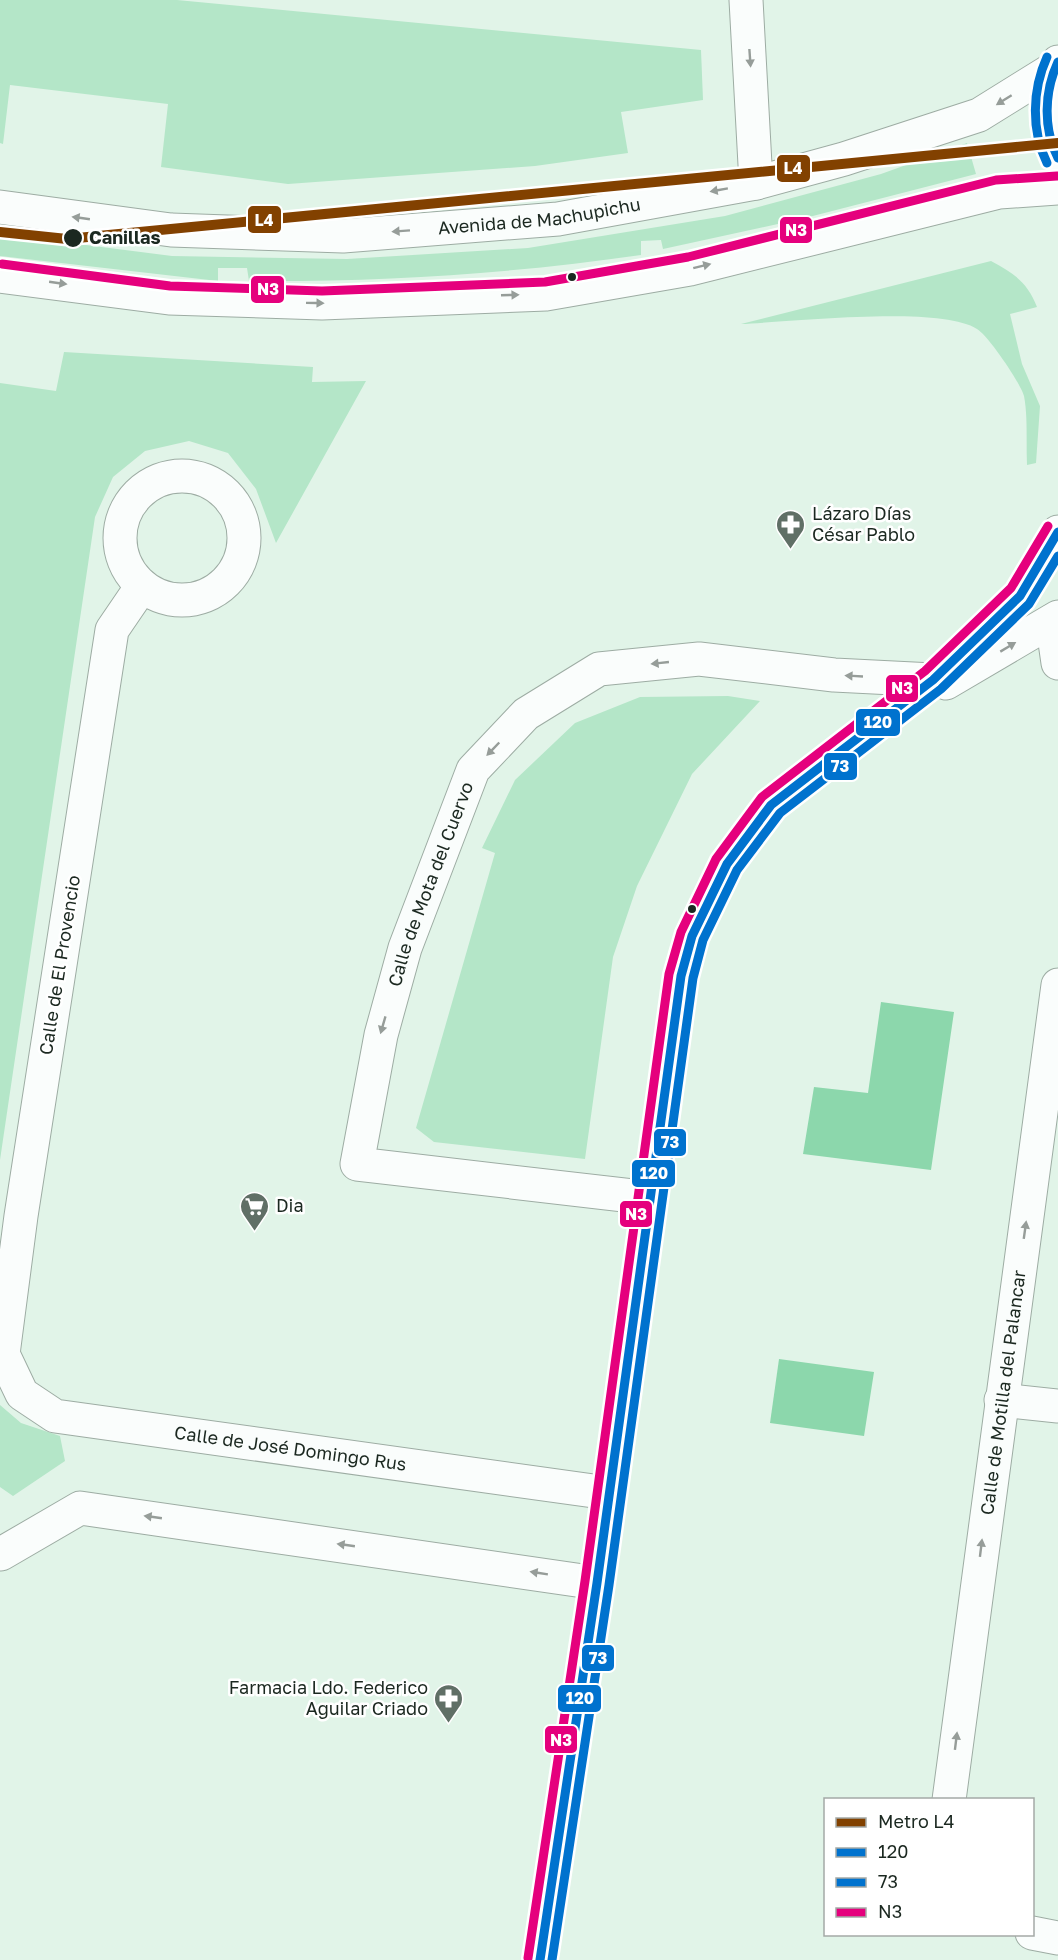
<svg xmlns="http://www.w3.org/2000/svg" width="1058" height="1960" viewBox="0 0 1058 1960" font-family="'Golos Text',sans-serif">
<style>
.green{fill:#b4e6c8}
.water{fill:#8cd7ac}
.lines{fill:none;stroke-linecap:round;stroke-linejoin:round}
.minor-casing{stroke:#9daca3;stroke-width:35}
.minor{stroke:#fafdfc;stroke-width:33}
.bus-1-casing{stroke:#fff;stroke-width:14}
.bus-2-casing{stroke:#fff;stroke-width:14}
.bus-3-casing{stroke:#fff;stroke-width:14}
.bus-1{stroke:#0072ce;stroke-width:9}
.bus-2{stroke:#0072ce;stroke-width:9}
.bus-3{stroke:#e5007d;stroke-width:9}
.metro-1-casing{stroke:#fff;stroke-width:15}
.metro-1{stroke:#824100;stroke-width:10}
.oneway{fill:#969d99}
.stop-dot{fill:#1b2820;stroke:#fff;stroke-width:2}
.labels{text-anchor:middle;stroke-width:5;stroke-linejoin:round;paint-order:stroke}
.street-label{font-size:18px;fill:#1b2820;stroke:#fff}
.stop-label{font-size:18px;font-weight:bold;fill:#1b2820;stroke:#fff;text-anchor:start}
.poi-label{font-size:18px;fill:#1b2820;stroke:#fff;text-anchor:start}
.line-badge{stroke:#fff;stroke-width:2}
.badge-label{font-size:16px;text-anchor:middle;font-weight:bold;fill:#fff}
</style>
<rect width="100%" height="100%" fill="#e1f4e8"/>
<g class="green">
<polygon points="0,0 177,0 701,50 703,100 621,112 628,153 535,166 288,184 161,167 168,104 10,85 3,144 0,143"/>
<path d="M967,143L976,174L805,218L663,249L661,240L641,241V255C509,274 382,282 249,281L247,268H218V281L0,256V234L172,256L347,259L528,248L725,216L881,174Z"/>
<path d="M991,261C1014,273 1028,283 1037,307L1010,314L1022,364L1040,406L1036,463L1027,465C1026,443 1028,417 1024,396C1021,384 988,335 977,329C940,305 790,322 741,324Z"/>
<polygon points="64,352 313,367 312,382 366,381 276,543 256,489 228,453 189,441 145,451 113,477 95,517 0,1160 0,383 56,391"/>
<polygon points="728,696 760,701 692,774 637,886 613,957 585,1159 434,1142 416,1128 495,853 482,848 515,780 575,723 640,697"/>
<polygon points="0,1405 21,1423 60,1436 65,1461 13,1496 0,1487"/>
</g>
<g class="water">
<polygon points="881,1002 954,1012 931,1170 803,1154 814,1087 868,1093"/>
<polygon points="779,1359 874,1372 864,1436 770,1423"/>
</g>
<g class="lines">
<defs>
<g id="minor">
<polyline points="746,0 756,183"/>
<path d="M1058,62C1045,84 1043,136 1058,158"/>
<path id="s1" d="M0,207L171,230L343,236L558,219L756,183L844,159L979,115L1053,69"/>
<polyline points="0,276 169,298 322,303 546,294 690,269 999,192 1058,188"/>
<circle cx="182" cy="538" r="62"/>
<path id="s2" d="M142,586L112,630L21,1216L3,1354L22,1394L55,1416L608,1493"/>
<polyline points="1052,621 1058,663"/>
<polyline points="946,683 1058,617"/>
<path id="s3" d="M650,1198L357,1164L381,1035L405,948L473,770L526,714L599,669L699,659L834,675L933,680"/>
<polyline points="1001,1400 1058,1406"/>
<polyline points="1,1554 80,1508 597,1583"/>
<path id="s4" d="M949,1800L1058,985"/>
<polyline points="1032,1933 1058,1938"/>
<polyline points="540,1960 597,1583 673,1031 681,976 692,936 727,864 771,805 933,680 1020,596 1058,532"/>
</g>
</defs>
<use href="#minor" class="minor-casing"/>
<use href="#minor" class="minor"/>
<defs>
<g id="bus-1">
<path d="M1058,62C1044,92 1043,129 1058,158"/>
<polyline points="540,1960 597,1583 681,976 692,936 727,864 771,805 933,680 1020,596 1058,532"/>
</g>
<g id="bus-2">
<path d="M1047,57C1032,90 1031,131 1047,163"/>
<polyline points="552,1960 609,1585 693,978 703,940 737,870 780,813 941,689 1029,604 1058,556"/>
</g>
<g id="bus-3">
<polyline points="2,264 170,286 322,291 545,282 688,257 996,180 1057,176"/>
<polyline points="528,1958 585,1581 669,974 681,932 716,859 762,797 925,671 1011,588 1048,526"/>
</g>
</defs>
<use href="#bus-1" class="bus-1-casing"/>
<use href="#bus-2" class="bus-2-casing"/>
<use href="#bus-3" class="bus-3-casing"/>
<use href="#bus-1" class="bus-1"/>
<use href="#bus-2" class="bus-2"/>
<use href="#bus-3" class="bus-3"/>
<defs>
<polyline id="metro-1" points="0,232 67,239 1058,143"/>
</defs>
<use href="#metro-1" class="metro-1-casing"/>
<use href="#metro-1" class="metro-1"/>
</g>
<defs><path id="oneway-solid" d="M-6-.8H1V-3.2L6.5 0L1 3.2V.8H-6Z" transform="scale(1.5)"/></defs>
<g class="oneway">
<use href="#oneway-solid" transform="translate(750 58) rotate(86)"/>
<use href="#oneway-solid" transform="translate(1004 100) rotate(148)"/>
<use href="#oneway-solid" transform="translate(719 190) rotate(170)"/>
<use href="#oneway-solid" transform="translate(81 218) rotate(-172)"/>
<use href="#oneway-solid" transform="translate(401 231) rotate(176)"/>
<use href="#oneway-solid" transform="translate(702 266) rotate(-14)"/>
<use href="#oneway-solid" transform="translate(58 283) rotate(8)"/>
<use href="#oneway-solid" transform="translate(510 295) rotate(-2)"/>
<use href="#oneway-solid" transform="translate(315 303) rotate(1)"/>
<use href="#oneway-solid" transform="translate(1008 647) rotate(-31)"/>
<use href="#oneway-solid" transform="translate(660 663) rotate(174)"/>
<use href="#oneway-solid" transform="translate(854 676) rotate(-177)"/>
<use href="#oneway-solid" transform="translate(493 749) rotate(134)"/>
<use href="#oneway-solid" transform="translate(383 1025) rotate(106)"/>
<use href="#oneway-solid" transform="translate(1025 1230) rotate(-82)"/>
<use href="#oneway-solid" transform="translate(153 1517) rotate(-172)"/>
<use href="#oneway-solid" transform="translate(346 1545) rotate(-172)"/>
<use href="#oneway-solid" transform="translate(981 1548) rotate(-83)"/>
<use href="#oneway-solid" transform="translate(539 1573) rotate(-171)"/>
<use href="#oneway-solid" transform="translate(956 1741) rotate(-83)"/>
</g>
<defs>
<symbol id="pharmacy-pin" viewBox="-11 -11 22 30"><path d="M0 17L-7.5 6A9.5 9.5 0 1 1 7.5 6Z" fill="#606f66" stroke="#fff"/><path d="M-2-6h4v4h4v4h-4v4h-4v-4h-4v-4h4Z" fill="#fff"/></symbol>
<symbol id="supermarket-pin" viewBox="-11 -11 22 30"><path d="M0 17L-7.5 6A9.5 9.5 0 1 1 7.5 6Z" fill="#606f66" stroke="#fff"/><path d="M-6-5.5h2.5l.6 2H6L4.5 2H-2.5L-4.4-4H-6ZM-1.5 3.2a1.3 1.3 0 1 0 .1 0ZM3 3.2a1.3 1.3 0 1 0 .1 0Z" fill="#fff"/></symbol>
</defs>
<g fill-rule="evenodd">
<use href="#pharmacy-pin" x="774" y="508" width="33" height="45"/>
<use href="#supermarket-pin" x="238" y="1190" width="33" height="45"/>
<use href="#pharmacy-pin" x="432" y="1682" width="33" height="45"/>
</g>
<g class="stop-dot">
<circle cx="73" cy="238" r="10"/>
<circle cx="572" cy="277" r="5"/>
<circle cx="692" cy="909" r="5"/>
</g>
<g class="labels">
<g class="street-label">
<text dy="6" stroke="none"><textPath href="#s1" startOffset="542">Avenida de Machupichu</textPath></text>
<text dy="6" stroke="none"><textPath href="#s3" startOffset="585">Calle de Mota del Cuervo</textPath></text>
<text transform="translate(60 965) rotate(-81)" y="6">Calle de El Provencio</text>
<text dy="6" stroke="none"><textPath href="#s4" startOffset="411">Calle de Motilla del Palancar</textPath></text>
<text dy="6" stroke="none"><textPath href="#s2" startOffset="1107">Calle de José Domingo Rus</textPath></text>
</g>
<g class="stop-label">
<text x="89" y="244">Canillas</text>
</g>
<g class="poi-label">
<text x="812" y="520">Lázaro Días<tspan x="812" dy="21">César Pablo</tspan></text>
<text x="276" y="1212">Dia</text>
<text x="428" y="1694" text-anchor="end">Farmacia Ldo. Federico<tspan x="428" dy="21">Aguilar Criado</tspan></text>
</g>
</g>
<g class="line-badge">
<rect x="776" y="154" width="35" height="29" rx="6" fill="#824100"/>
<rect x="247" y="205" width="35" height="29" rx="6" fill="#824100"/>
<rect x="779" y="216" width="34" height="28" rx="6" fill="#e5007d"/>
<rect x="250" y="275" width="35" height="29" rx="6" fill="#e5007d"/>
<rect x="885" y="674" width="34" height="29" rx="6" fill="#e5007d"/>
<rect x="855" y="708" width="46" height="29" rx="6" fill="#0072ce"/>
<rect x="823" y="752" width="35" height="29" rx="6" fill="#0072ce"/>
<rect x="653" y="1128" width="34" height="29" rx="6" fill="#0072ce"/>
<rect x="631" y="1159" width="45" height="29" rx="6" fill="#0072ce"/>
<rect x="619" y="1200" width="34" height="28" rx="6" fill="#e5007d"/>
<rect x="581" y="1644" width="34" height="28" rx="6" fill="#0072ce"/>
<rect x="557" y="1684" width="45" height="29" rx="6" fill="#0072ce"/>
<rect x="544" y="1725" width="34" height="29" rx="6" fill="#e5007d"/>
</g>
<g class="badge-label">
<text x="793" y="174">L4</text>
<text x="264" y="226">L4</text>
<text x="796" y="236">N3</text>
<text x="268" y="295">N3</text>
<text x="902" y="694">N3</text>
<text x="878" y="728">120</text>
<text x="840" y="772">73</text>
<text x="670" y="1148">73</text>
<text x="654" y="1179">120</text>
<text x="636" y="1220">N3</text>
<text x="598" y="1664">73</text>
<text x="580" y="1704">120</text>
<text x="561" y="1746">N3</text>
</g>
<rect x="824" y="1798" width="210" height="138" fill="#ffffff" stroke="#a4a9a6" stroke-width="1.5"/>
<rect x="836" y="1818" width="30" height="9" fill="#824100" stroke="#a4a9a6" stroke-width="1.5"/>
<text x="878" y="1828" font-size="18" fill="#1b2820">Metro L4</text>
<rect x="836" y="1848" width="30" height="9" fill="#0072ce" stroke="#a4a9a6" stroke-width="1.5"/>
<text x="878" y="1858" font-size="18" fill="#1b2820">120</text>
<rect x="836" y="1878" width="30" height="9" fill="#0072ce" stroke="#a4a9a6" stroke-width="1.5"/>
<text x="878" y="1888" font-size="18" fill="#1b2820">73</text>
<rect x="836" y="1908" width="30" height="9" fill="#e5007d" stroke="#a4a9a6" stroke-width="1.5"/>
<text x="878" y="1918" font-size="18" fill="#1b2820">N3</text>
</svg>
